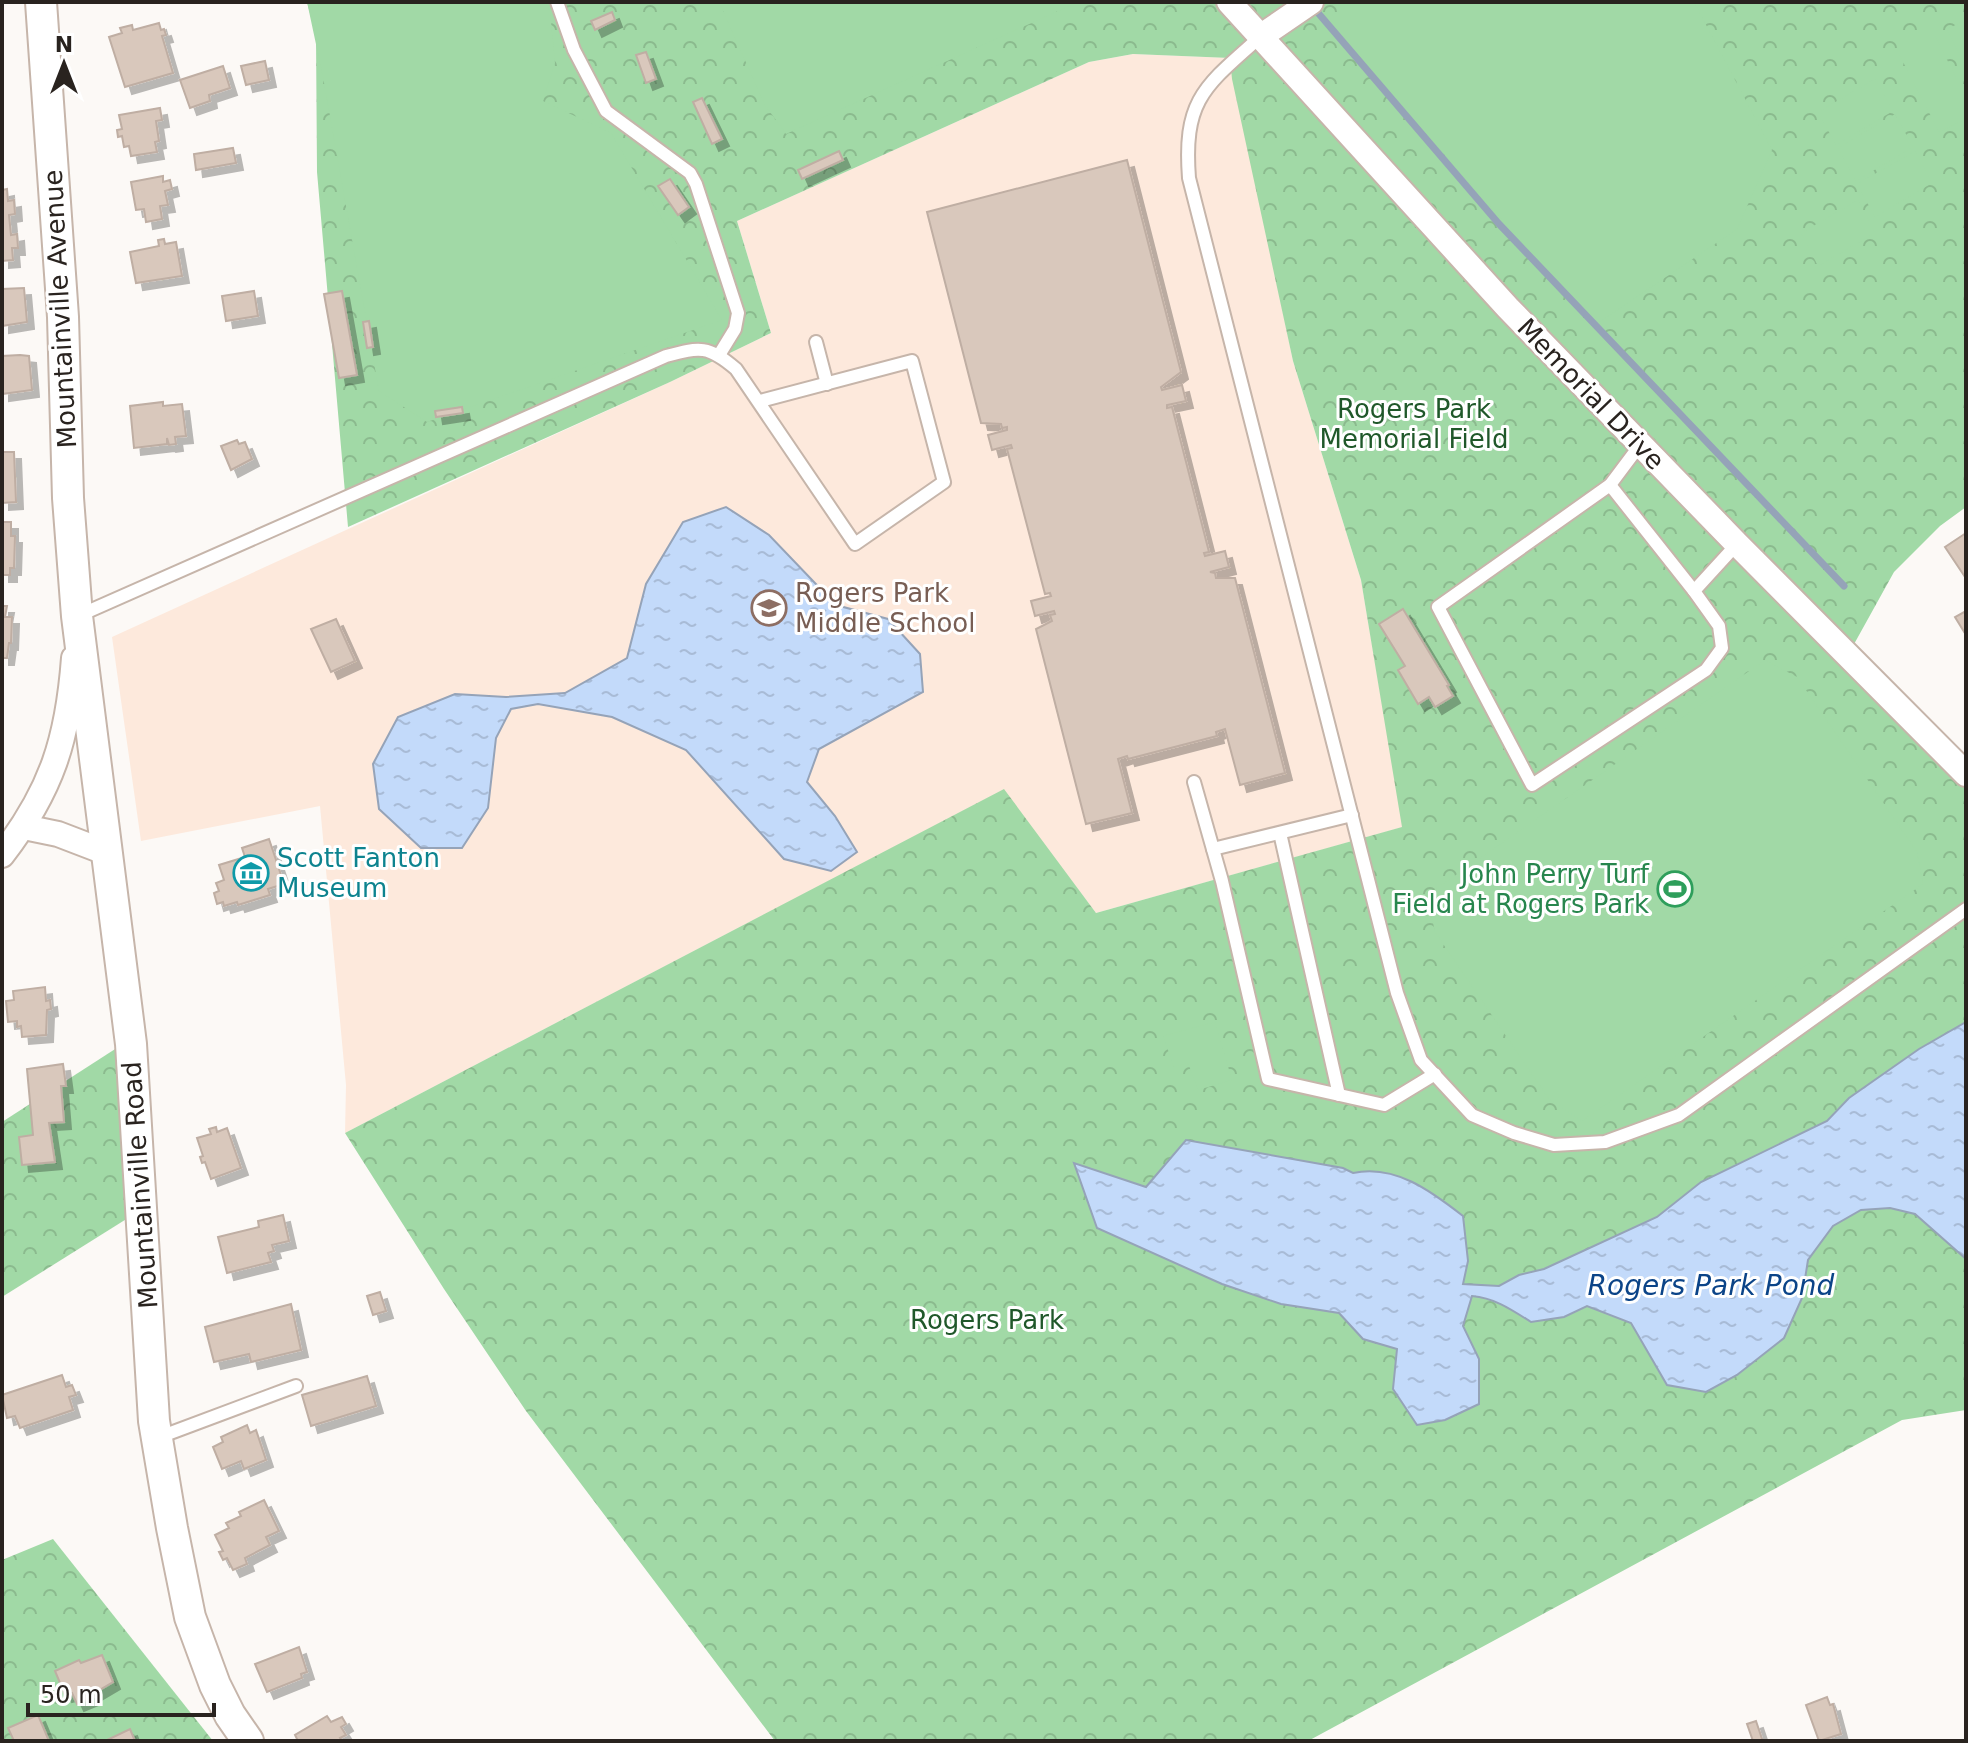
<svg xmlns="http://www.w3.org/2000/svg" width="1968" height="1743" viewBox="0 0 1968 1743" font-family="'DejaVu Sans',sans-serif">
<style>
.built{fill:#fde9dc}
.forest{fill:url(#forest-crowns)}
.garden{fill:#a1d9a6}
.water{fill:url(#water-ripples);stroke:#95a3b8;stroke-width:2}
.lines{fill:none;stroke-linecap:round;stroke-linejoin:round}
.stream{stroke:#95a3b8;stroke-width:7}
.building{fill:#d9c8bc;stroke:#bfaea3;stroke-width:2;filter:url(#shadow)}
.service-casing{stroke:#c6b5aa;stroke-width:16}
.minor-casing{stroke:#c6b5aa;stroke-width:28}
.tertiary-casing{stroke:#c6b5aa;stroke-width:34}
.service{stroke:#fff;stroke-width:12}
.minor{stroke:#fff;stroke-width:24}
.tertiary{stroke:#fff;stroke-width:30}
.labels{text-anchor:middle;stroke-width:6;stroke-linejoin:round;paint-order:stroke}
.street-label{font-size:26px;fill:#29231f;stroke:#fff}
.park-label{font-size:26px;fill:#20582a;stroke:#fff}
.education-label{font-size:26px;fill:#785e54;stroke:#fff;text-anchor:start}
.culture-label{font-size:26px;fill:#0d838f;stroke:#fff;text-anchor:start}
.leisure-label{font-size:26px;fill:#27864d;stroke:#fff;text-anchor:end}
.water-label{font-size:28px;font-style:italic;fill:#0b4488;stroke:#fff}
</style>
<defs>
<pattern id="forest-crowns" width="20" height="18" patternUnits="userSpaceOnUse" patternTransform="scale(2)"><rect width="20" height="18" fill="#a1d9a6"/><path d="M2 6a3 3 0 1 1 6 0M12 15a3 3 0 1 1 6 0" fill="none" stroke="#8bba8e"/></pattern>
<pattern id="water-ripples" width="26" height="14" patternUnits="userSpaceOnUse" patternTransform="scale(2)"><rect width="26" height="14" fill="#c3dafa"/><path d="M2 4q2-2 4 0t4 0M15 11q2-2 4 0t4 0" fill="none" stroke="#a8bbd6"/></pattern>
<filter id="shadow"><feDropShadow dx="7" dy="7" stdDeviation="0" flood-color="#0004"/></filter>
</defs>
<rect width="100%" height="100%" fill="#fcf9f6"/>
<polygon class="built" points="1133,54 1230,58 1293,361 1361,580 1403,827 1096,913 1003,790 345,1133 346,1085 320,806 141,841 112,637 670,382 771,333 737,221 1089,62"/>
<g class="forest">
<polygon points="307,2 1966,2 1966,507 1940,526 1894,572 1843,664 1966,789 1966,1410 1902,1420 1308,1741 775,1741 526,1411 444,1289 345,1133 1004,789 1096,913 1402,827 1361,580 1293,361 1232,79 1230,58 1133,54 1089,62 737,221 771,333 670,382 348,527 317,172 316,36"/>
<polygon points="126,1042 136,1213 2,1297 2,1122"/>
<polygon points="53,1539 213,1741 2,1741 2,1560"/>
</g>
<g class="garden">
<polygon points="307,2 545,2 550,11 555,63 543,101 611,133 722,320 427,422 379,391 323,77"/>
<polygon points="719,2 1078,2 786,134 765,105"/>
<polygon points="1352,2 1694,2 1772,150 1737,229 1595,325 1325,20"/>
<polygon points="1966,20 1966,67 1947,29"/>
<polygon points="1935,36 1966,97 1966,119 1939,132 1899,54"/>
<polygon points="1875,79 1893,111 1836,145 1818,112"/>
<polygon points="1895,114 1913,147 1856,181 1838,148"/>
<polygon points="1915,151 1932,183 1875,217 1857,184"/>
<polygon points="1858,200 1875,233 1818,266 1801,233"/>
<polygon points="1765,660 1797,677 1917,852 1923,884 1582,1121 1549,1099 1435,932 1427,895"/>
<polygon points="1215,1022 1232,1080 1198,1090 1188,1063 1174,1067 1163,1036"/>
</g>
<g class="water">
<polygon points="726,507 769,535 836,605 888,619 920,654 923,692 819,749 807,782 835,816 857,852 831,871 784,859 686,750 612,717 538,704 511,709 496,738 488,808 462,848 421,848 379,809 373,764 398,717 455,694 506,697 565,693 627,658 646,584 683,522"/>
<path d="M1966,1022V1259L1915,1214L1890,1208L1861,1210L1833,1226L1808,1260L1802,1298L1784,1338L1737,1375L1706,1392L1667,1385L1631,1323L1587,1306L1564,1317L1531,1322C1512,1310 1495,1298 1472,1296L1463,1326L1479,1359V1404L1445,1420L1417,1425L1393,1389L1397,1349L1363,1339L1339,1313L1281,1304L1222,1284L1097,1228L1074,1163L1146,1187L1186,1140L1343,1168L1353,1173C1395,1164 1431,1191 1463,1216L1468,1261L1463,1284L1499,1286L1519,1275L1544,1269L1657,1217L1701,1182L1827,1121L1849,1098L1919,1049Z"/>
</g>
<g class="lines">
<polyline class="stream" points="1313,7 1499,224 1844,586"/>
</g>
<g class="building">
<polygon points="612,12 615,20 595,30 591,21"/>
<polygon points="159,23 161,30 164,29 166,35 162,36 173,73 125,87 109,37 122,33 120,28 132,25 133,30"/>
<polygon points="646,52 656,79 646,83 636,55"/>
<polygon points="265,61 269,80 246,85 241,66"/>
<polygon points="223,66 230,88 209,95 210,101 190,108 180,80"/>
<polygon points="702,98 722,139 712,144 693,102"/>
<polygon points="160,108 162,120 156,121 159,141 155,142 157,152 131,156 129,146 124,147 122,136 118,137 117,130 122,129 119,115"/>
<polygon points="233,148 236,163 196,170 194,154"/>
<polygon points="839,151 843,160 802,179 798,170"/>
<polygon points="1127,160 1181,372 1161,387 1162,390 1182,385 1186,401 1167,405 1167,408 1172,407 1209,552 1204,553 1205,556 1225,551 1229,567 1210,572 1215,573 1216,578 1235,578 1285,773 1240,785 1225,729 1216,732 1217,736 1128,759 1127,756 1118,759 1132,813 1086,824 1036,629 1052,621 1050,615 1055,614 1054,611 1035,616 1031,601 1051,596 1050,593 1045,594 1007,449 1012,448 1011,445 992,450 988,435 1007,430 1007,427 1002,428 1001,424 981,423 927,212"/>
<polygon points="163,176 163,182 170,180 172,189 165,191 168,205 160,206 162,219 146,222 144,209 136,210 131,182"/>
<polygon points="670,179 689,207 678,215 658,186"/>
<polygon points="7,189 8,201 14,200 15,214 9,215 11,235 17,234 18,248 12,248 13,260 2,261 2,190"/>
<polygon points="164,239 165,244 176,242 182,276 136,283 130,252 159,246 158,240"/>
<polygon points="24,288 27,322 2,326 2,289"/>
<polygon points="254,291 258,316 226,321 222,296"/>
<polygon points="342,291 357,375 339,378 324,294"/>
<polygon points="369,321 373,347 367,348 363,322"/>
<polygon points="20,355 29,356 32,390 2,394 2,356"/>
<polygon points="163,402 163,406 182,404 186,436 175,437 176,444 169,445 167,438 167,444 134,448 130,406"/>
<polygon points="462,407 463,413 436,417 435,411"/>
<polygon points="237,440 239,444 245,442 252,459 231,470 221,446"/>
<polygon points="2,452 14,452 16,502 2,503"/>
<polygon points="2,522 11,522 11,536 15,536 14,568 10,568 10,575 2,575"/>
<polygon points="1966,533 1966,576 1965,577 1945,547"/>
<polygon points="2,606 7,606 5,617 12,617 11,643 9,643 7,658 2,658"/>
<polygon points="1403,609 1449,685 1447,686 1453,696 1435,707 1429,697 1418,704 1398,670 1405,666 1379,624"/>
<polygon points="1966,611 1966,635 1955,617"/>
<polygon points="336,619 355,661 331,672 311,629"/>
<polygon points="269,839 284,884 268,889 270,895 238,905 237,902 224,906 223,902 217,904 214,893 219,891 216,883 224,880 219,865 245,857 242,848"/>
<polygon points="45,987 46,1001 50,1000 51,1009 47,1010 46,1035 22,1037 21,1026 17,1027 17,1021 8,1022 6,1001 14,1000 13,991"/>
<polygon points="63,1064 66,1086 61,1086 64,1122 49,1123 55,1162 22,1165 19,1137 33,1135 27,1069"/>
<polygon points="216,1127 217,1132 227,1128 241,1168 211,1179 205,1162 202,1163 200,1157 203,1156 197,1138 211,1134 209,1129"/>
<polygon points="283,1215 289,1241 272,1245 274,1251 268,1253 271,1262 227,1273 218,1237 259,1227 258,1221"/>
<polygon points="380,1292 386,1311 373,1315 367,1296"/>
<polygon points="291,1304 301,1350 251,1362 249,1354 214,1362 205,1327"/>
<polygon points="62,1375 66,1387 72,1385 76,1395 69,1397 73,1410 20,1428 15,1416 7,1418 2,1395"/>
<polygon points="367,1376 376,1406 311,1426 302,1395"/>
<polygon points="247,1425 250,1433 256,1430 266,1460 244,1469 241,1461 222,1469 213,1447 223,1442 221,1437"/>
<polygon points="264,1500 279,1531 266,1537 270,1545 245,1558 247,1564 233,1570 227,1558 223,1560 219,1552 223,1551 215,1535 229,1528 226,1523 241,1516 239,1512"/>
<polygon points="299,1647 307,1672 301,1674 302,1678 267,1692 255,1664"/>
<polygon points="102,1655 113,1682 93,1694 94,1697 77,1704 72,1693 65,1695 55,1671 79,1660 81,1663"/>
<polygon points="1827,1697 1830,1705 1833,1704 1841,1734 1819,1741 1806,1705"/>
<polygon points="38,1715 49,1741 14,1741 8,1728"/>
<polygon points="327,1716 331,1722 342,1717 346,1724 341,1727 346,1735 340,1738 342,1741 298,1741 295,1735"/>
<polygon points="1756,1721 1762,1739 1762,1741 1753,1741 1747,1724"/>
<polygon points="130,1729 135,1741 105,1741"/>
</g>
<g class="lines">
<defs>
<g id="service">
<polyline points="557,2 574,50 606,111 690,173 696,184 738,313 735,329 719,355"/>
<path d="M1260,37C1205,86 1183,99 1189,178L1397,993L1421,1060L1472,1115L1514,1133L1554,1145L1605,1142L1679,1115L1966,909"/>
<polyline points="816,342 827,384"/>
<polyline points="1640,445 1610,485 1438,607 1532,785 1706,670 1722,648 1719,626 1694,591 1737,544"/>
<polyline points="1610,485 1694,591"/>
<path d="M80,615L666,356C700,347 708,345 736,369L855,544L944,482L912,361L760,401"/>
<polyline points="1194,782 1222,881 1268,1079 1384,1105 1435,1074"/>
<polyline points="1280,833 1339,1095"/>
<polyline points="1213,849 1352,815"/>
<polyline points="157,1438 296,1386"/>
</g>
<g id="minor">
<polyline points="1229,2 1508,308 1737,544 1966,774"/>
<polyline points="1260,37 1311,2"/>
<polyline points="24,827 58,834 105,852"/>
<path d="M2,855C52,790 68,739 74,658"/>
</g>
<polyline id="tertiary" points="41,2 63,317 68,498 77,616 131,1044 154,1421 172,1528 190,1617 215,1685 230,1715 248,1741"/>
</defs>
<use href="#service" class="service-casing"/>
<use href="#minor" class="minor-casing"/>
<use href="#tertiary" class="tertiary-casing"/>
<use href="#service" class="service"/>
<use href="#minor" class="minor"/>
<use href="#tertiary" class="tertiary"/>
</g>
<defs>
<symbol id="school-ring" viewBox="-11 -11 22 22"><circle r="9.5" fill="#fff" stroke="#8d6e63" stroke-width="1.5"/><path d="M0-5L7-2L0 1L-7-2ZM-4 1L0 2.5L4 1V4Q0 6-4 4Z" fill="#8d6e63"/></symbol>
<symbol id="museum-ring" viewBox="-11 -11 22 22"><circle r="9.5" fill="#fff" stroke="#0f9aa8" stroke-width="1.5"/><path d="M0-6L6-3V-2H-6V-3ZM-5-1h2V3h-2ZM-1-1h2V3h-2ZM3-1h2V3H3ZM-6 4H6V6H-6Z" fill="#0f9aa8"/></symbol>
<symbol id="stadium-ring" viewBox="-11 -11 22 22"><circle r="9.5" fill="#fff" stroke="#2e9e5b" stroke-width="1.5"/><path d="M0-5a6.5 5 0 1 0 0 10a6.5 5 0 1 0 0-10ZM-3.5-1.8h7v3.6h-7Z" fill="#2e9e5b"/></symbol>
</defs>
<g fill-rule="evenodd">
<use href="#school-ring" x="749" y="588" width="40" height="40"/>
<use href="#museum-ring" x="231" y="853" width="40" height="40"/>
<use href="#stadium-ring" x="1655" y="869" width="40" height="40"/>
</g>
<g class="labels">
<g class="street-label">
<text transform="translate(60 309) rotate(-93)" y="9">Mountainville Avenue</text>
<text transform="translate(1591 394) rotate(46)" y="9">Memorial Drive</text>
<text transform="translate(140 1185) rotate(-94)" y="9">Mountainville Road</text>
</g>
<g class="park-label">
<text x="1414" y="418">Rogers Park<tspan x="1414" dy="30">Memorial Field</tspan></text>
<text x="987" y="1329">Rogers Park</text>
</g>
<g class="education-label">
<text x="795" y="602">Rogers Park<tspan x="795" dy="30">Middle School</tspan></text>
</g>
<g class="culture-label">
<text x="277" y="867">Scott Fanton<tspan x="277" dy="30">Museum</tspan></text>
</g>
<g class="leisure-label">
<text x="1649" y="883">John Perry Turf<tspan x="1649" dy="30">Field at Rogers Park</tspan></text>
</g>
<g class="water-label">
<text x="1711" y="1295">Rogers Park Pond</text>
</g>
</g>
<rect width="1968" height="1743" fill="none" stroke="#29231f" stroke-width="8"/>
<g transform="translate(64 64)" stroke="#ffffff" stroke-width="6" paint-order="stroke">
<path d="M0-6L14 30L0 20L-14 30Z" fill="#29231f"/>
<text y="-12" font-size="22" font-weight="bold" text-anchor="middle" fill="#29231f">N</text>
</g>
<path d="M28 1703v12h186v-12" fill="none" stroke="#29231f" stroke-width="4"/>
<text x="40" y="1703" font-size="24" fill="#29231f" stroke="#ffffff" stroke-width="6" paint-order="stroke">50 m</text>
</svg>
